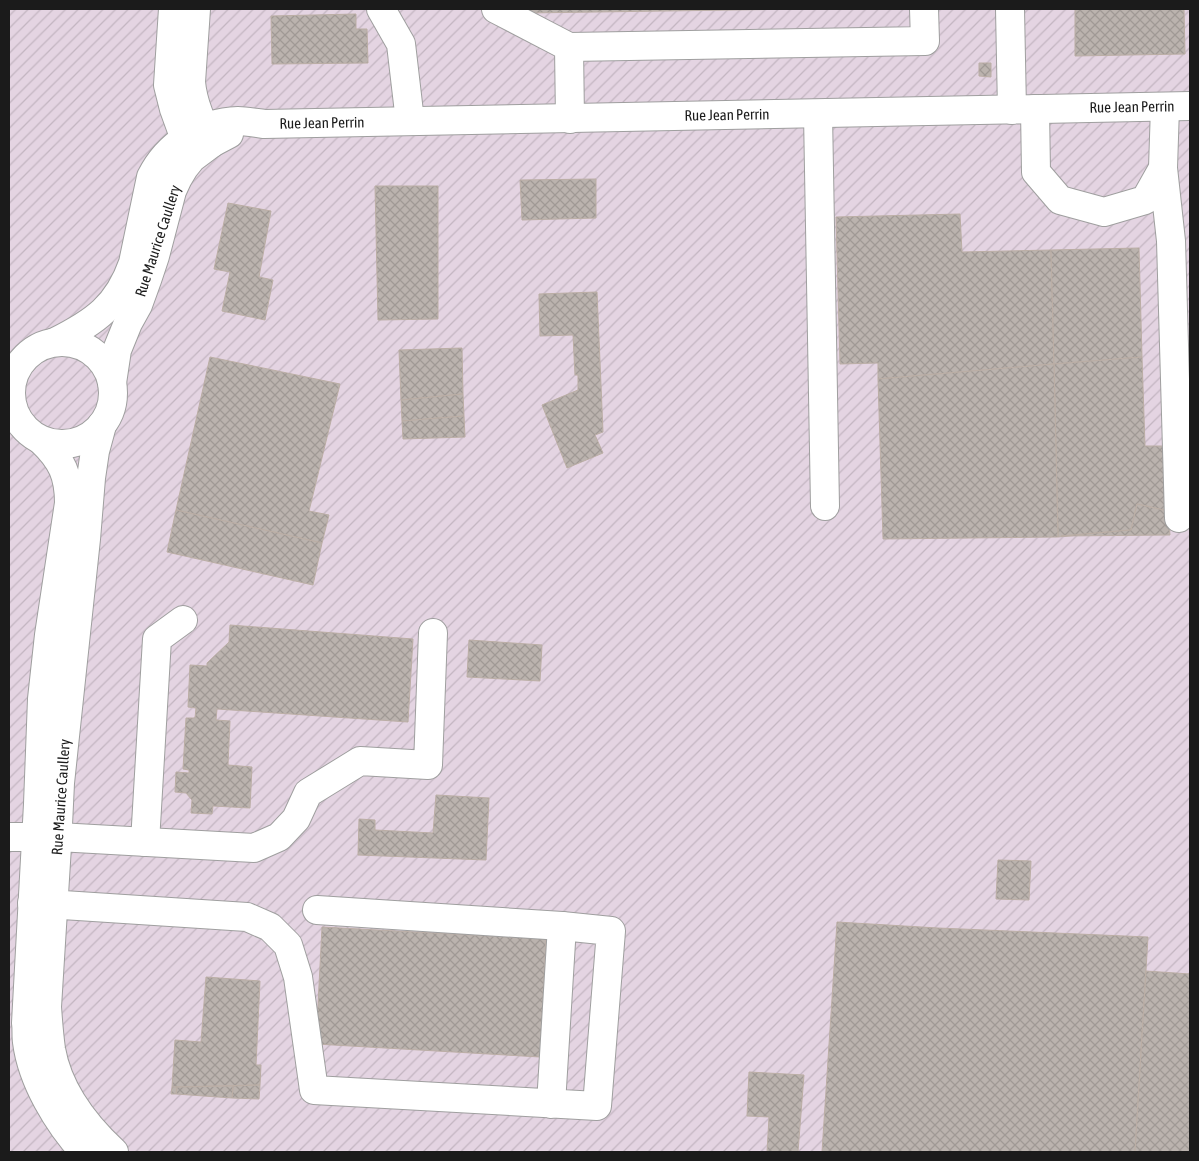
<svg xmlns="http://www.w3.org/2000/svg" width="1199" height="1161" viewBox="0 0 1199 1161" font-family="'Asap Condensed',sans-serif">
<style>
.industrial{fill:url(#industrial-furrows)}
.building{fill:url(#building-cross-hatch);stroke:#bbaea5}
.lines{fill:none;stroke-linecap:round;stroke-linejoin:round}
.minor-casing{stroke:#9f9f9f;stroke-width:30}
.minor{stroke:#fff;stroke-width:28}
.labels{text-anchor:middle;stroke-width:5;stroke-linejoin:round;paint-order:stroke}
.street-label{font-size:15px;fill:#1b1b1b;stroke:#fff}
</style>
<defs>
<pattern id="industrial-furrows" width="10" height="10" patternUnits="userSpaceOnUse" patternTransform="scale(1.25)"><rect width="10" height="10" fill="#e4d4e2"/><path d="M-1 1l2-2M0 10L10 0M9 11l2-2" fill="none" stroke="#c3b5c1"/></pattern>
<pattern id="building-cross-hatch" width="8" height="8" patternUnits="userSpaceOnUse" patternTransform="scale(1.25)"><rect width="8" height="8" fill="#bbb3ae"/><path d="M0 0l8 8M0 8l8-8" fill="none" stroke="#a09995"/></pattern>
</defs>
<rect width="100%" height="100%" fill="#ebe7e1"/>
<rect class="industrial" x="9" y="9" width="1181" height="1143"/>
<g class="building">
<polygon points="526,9 803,9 526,13"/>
<polygon points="1075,9 1184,9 1185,54 1075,56"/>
<polygon points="356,14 356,29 367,29 368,63 272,64 271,16"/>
<polygon points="979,63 991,63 991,77 979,76"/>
<polygon points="596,179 596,218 522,220 520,180"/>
<polygon points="375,186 438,186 438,319 378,320"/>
<polygon points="228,203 271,211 259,277 273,280 265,320 222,311 230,272 214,269"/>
<polygon points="960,214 962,252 1051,250 1054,364 878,379 878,363 840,364 836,217"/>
<polygon points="1139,248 1142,357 1054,364 1051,250"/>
<polygon points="597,292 603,432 595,435 603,453 567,468 542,405 578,390 578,375 575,375 573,335 540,336 539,294"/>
<polygon points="462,348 463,394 401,400 399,350"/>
<polygon points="210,357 340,384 309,511 329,515 322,543 176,510"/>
<polygon points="1142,357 1145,446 1165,446 1168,511 1137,504 1131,530 1058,537 1054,364"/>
<polygon points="1054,364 1058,537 883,539 878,379"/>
<polygon points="463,394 464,416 402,421 401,400"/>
<polygon points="464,416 465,437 403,439 402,421"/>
<polygon points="1137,504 1168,511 1170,535 1061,536 1131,530"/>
<polygon points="176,510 322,543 313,585 167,552"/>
<polygon points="230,625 413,639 408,722 217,709 216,720 230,721 228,765 252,767 250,808 213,806 212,814 191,813 192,800 186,793 175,792 176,772 189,773 189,770 183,769 186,718 195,718 196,708 188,707 190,665 207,666 207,663 229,642"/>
<polygon points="469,640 542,645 540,681 467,677"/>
<polygon points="436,795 489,798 486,860 358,855 359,819 375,820 375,830 433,833"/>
<polygon points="998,860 1031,861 1029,900 996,899"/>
<polygon points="837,922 938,928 1148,937 1135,1152 822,1152"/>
<polygon points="322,927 546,939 540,1057 316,1044"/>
<polygon points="1146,971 1190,974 1190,1152 1135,1152"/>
<polygon points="206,977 260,981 256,1065 261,1065 260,1085 172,1087 175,1040 201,1042"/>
<polygon points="749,1072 804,1075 798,1152 767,1152 769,1117 747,1116"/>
<polygon points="260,1085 259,1099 232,1098 233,1086"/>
<polygon points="233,1086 232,1098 176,1094 177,1087"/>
<polygon points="172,1087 177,1087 176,1094 171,1094"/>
</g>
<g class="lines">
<defs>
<g id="minor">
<polyline points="173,9 168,85 174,109 191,156"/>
<path d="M196,9L191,82C193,104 202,123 212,143"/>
<polyline points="381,9 401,44 410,121"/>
<polyline points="496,9 569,47 570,119"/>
<polyline points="1010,9 1012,110"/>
<polyline points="569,47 925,41 924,9"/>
<polyline points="1035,109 1036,172 1060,200 1104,212 1145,200 1163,168 1165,107"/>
<polyline points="818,114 825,506"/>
<polyline points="1163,168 1171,241 1179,518"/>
<circle cx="62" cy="393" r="51"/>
<path d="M55,342C95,322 118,306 133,263L151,177C167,145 201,122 238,121C246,121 256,123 264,124L1190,106"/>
<polyline points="112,383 117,350 128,323 138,305 147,280 155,256 172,191 178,178 184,168 192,158 212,143 229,134"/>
<path d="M102,425L95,451L91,478L86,539L60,783L57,846L47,1007C48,1021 49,1035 51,1049C58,1090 84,1124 114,1152"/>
<path d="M42,441C62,460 69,476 69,503L49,635L42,699L38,804L26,1023C27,1029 26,1036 27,1042C32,1081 58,1124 84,1152"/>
<polyline points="9,837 58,837 254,848 279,837 296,819 308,793 360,761 428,765 433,633"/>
<polyline points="145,842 157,639 183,620"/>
<polyline points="32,903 247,917 270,927 288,945 298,977 314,1090 597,1106 611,931 562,926 551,1104"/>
<polyline points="317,910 562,926"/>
</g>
</defs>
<use href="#minor" class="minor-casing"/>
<use href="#minor" class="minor"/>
</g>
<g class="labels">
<g class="street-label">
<text transform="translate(1132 107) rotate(-1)" y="5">Rue Jean Perrin</text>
<text transform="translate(727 115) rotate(-1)" y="5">Rue Jean Perrin</text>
<text transform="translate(322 123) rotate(-1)" y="5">Rue Jean Perrin</text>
<text transform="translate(158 241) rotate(-72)" y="5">Rue Maurice Caullery</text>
<text transform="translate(61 797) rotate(-86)" y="5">Rue Maurice Caullery</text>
</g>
</g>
<rect width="1199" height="1161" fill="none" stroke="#1b1b1b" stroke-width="20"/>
</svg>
